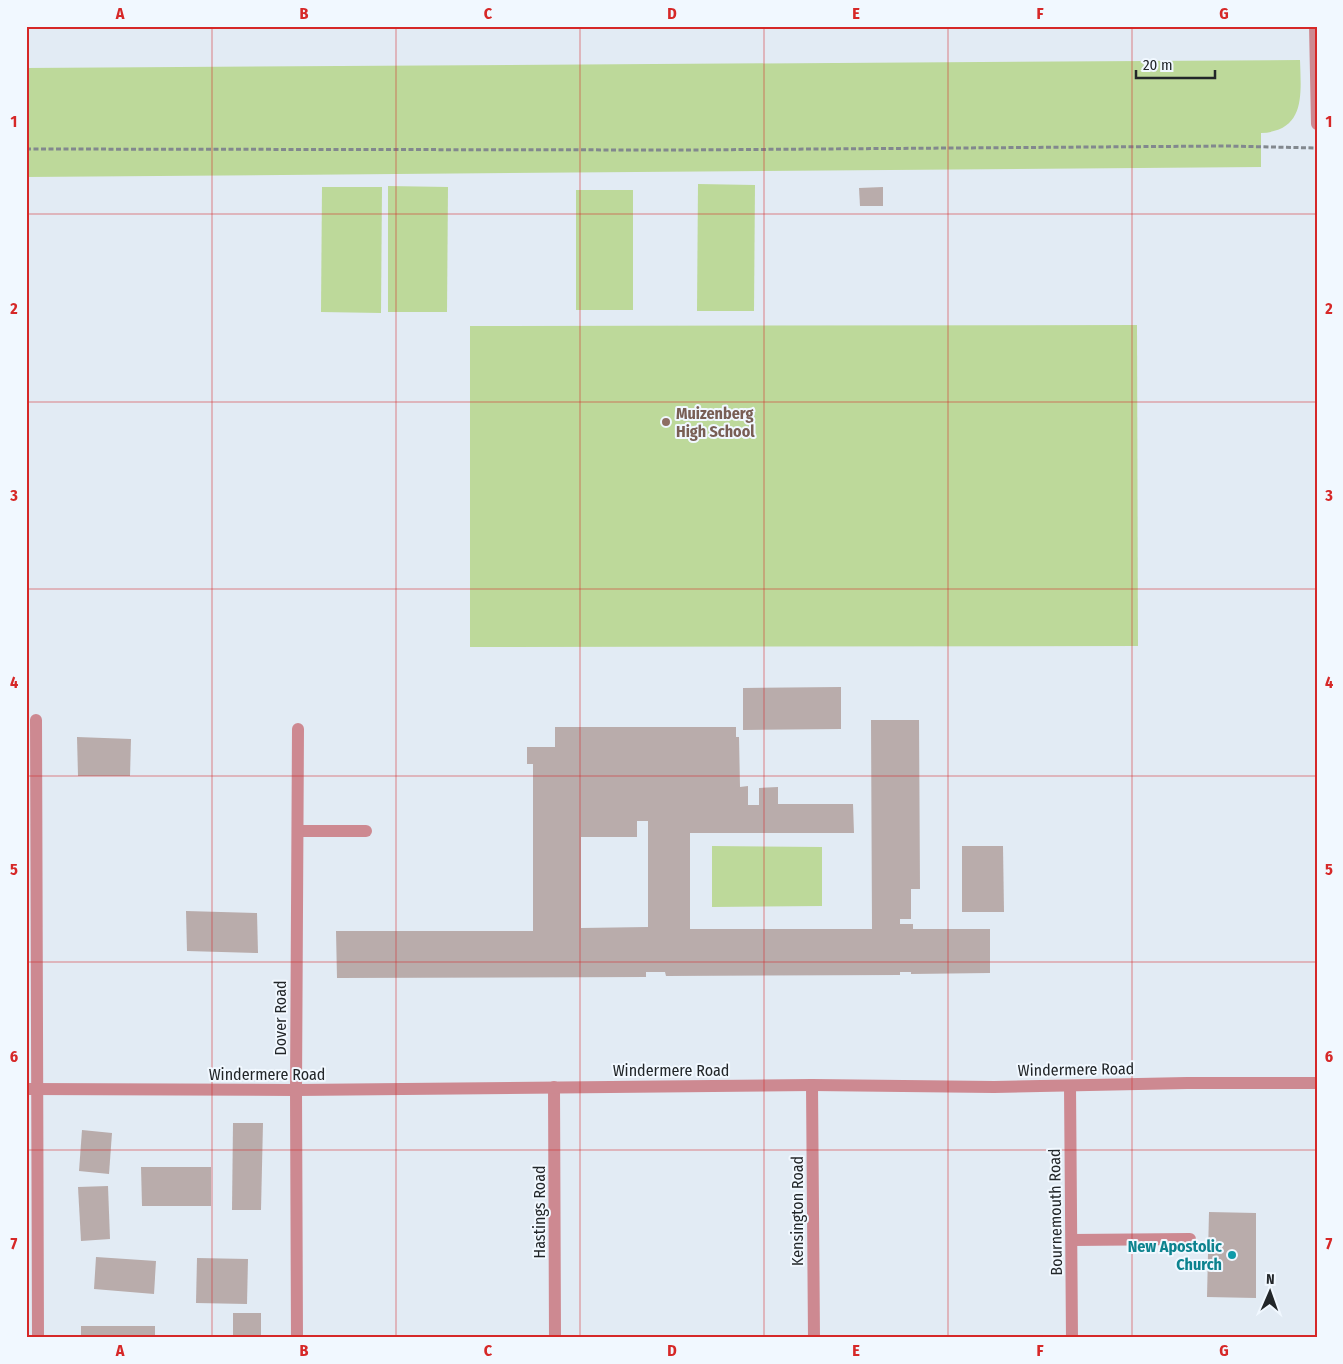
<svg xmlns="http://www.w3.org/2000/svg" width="1343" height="1364" viewBox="0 0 1343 1364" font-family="'Fira Sans Condensed',sans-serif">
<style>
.green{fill:#bdd99a}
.building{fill:#b9acab;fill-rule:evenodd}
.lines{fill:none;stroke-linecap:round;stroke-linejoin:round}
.path{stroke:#82888e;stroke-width:3;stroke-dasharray:5 2.5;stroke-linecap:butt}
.lane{stroke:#cd8991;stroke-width:12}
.street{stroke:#cd8991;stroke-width:12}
.grid{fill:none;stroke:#d62828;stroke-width:1;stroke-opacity:0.55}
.education-dot{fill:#8d6e63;stroke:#f1f8ff;stroke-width:2}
.culture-dot{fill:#0f9aa8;stroke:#f1f8ff;stroke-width:2}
.labels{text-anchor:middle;stroke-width:4;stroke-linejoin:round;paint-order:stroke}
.education-label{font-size:16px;font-weight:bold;fill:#785e54;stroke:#f1f8ff;text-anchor:start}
.street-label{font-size:16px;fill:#222629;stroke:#f1f8ff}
.culture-label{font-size:16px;font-weight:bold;fill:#0d838f;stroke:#f1f8ff;text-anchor:end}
.neatline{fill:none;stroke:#d62828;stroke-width:2}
.grid-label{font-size:16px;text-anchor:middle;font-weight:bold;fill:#d62828}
</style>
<rect width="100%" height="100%" fill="#e2ebf4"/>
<g class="green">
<path d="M1300,60C1301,94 1306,131 1261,133V167L26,177V68Z"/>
<polygon points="698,184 755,185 754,311 697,311"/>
<polygon points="388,186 448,187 447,312 388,312"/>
<polygon points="322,187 382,187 381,313 321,312"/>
<rect x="576" y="190" width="57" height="120"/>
<polygon points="1137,325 1138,646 470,647 470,326"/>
<polygon points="712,846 822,847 822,906 712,907"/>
</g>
<g class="building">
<polygon points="883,187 883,206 860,206 859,188"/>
<polygon points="841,687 841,729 743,730 743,688"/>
<path d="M871,720H919L920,889H911V919H900V924H913V929H990V973L911,974V972H900V975L666,976L665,972H646V977L337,978L336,931H533V764H527V747H555V727H736V737H739L740,787L748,786V805H759V788L778,787V804H853L854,833H690V929H872ZM637,821H648V927L581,928V837H637Z"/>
<polygon points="77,737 131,739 130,776 78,776"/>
<polygon points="962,846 1003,846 1004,912 962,912"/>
<polygon points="186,911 257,913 258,953 187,951"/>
<polygon points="233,1123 263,1123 261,1210 232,1210"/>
<polygon points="82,1130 112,1133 109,1174 79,1171"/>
<polygon points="141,1167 211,1167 211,1206 142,1206"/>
<polygon points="108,1186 110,1239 81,1241 78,1187"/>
<polygon points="1209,1212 1256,1213 1256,1298 1207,1297"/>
<polygon points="96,1257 156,1261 154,1294 94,1289"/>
<polygon points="197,1258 248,1259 247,1304 196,1303"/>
<rect x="233" y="1313" width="28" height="25"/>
<rect x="81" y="1326" width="74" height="12"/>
</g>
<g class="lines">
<polyline class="path" points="26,149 683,150 1227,146 1317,148"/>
<g class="lane">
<polyline points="298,831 366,831"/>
<polyline points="1072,1240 1190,1239"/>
</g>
<g class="street">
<polyline points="1315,26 1317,124"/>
<polyline points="36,720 38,1338"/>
<polyline points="812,1085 814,1338"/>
<polyline points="1070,1086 1072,1338"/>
<polyline points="554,1087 555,1338"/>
<polyline points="26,1089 296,1090 812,1085 994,1087 1187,1083 1317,1083"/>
<polyline points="297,1338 296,1090 298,729"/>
</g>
</g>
<path class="grid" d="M212,26V1338M396,26V1338M580,26V1338M764,26V1338M948,26V1338M1132,26V1338M26,214H1317M26,402H1317M26,589H1317M26,776H1317M26,962H1317M26,1150H1317"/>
<circle class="education-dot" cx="666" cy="422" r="5"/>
<circle class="culture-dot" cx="1232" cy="1255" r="5"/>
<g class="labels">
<g class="education-label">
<text x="676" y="419">Muizenberg<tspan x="676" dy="18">High School</tspan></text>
</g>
<g class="street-label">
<text transform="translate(280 1018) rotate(-90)" y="6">Dover Road</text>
<text transform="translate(1076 1069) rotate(-1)" y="6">Windermere Road</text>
<text x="671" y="1076">Windermere Road</text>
<text x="267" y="1080">Windermere Road</text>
<text transform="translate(797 1211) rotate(-90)" y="6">Kensington Road</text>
<text transform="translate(539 1212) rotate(-90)" y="6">Hastings Road</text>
<text transform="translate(1055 1212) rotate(-91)" y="6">Bournemouth Road</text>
</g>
<g class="culture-label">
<text x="1222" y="1252">New Apostolic<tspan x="1222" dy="18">Church</tspan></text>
</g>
</g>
<rect width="1343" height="1364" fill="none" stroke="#f1f8ff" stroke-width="55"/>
<g transform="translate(1270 1292) rotate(2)" stroke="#f1f8ff" stroke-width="4" paint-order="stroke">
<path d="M0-4L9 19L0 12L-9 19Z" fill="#222629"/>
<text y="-8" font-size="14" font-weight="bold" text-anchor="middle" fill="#222629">N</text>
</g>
<path d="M1136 70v8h79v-8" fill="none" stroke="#222629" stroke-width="2.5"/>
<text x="1143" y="70" font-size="15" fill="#222629" stroke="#f1f8ff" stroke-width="4" paint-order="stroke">20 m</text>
<rect x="28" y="28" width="1288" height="1308" class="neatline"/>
<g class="grid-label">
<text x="120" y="19">A</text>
<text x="304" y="19">B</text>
<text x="488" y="19">C</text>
<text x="672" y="19">D</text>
<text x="856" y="19">E</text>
<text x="1040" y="19">F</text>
<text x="1224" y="19">G</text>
<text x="14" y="127">1</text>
<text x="1329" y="127">1</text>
<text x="14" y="314">2</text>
<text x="1329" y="314">2</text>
<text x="14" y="501">3</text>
<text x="1329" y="501">3</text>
<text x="14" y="688">4</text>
<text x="1329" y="688">4</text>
<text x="14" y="875">5</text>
<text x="1329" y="875">5</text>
<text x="14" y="1062">6</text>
<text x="1329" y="1062">6</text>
<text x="14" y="1249">7</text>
<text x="1329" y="1249">7</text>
<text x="120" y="1356">A</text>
<text x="304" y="1356">B</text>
<text x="488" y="1356">C</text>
<text x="672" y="1356">D</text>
<text x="856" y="1356">E</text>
<text x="1040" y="1356">F</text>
<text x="1224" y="1356">G</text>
</g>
</svg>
